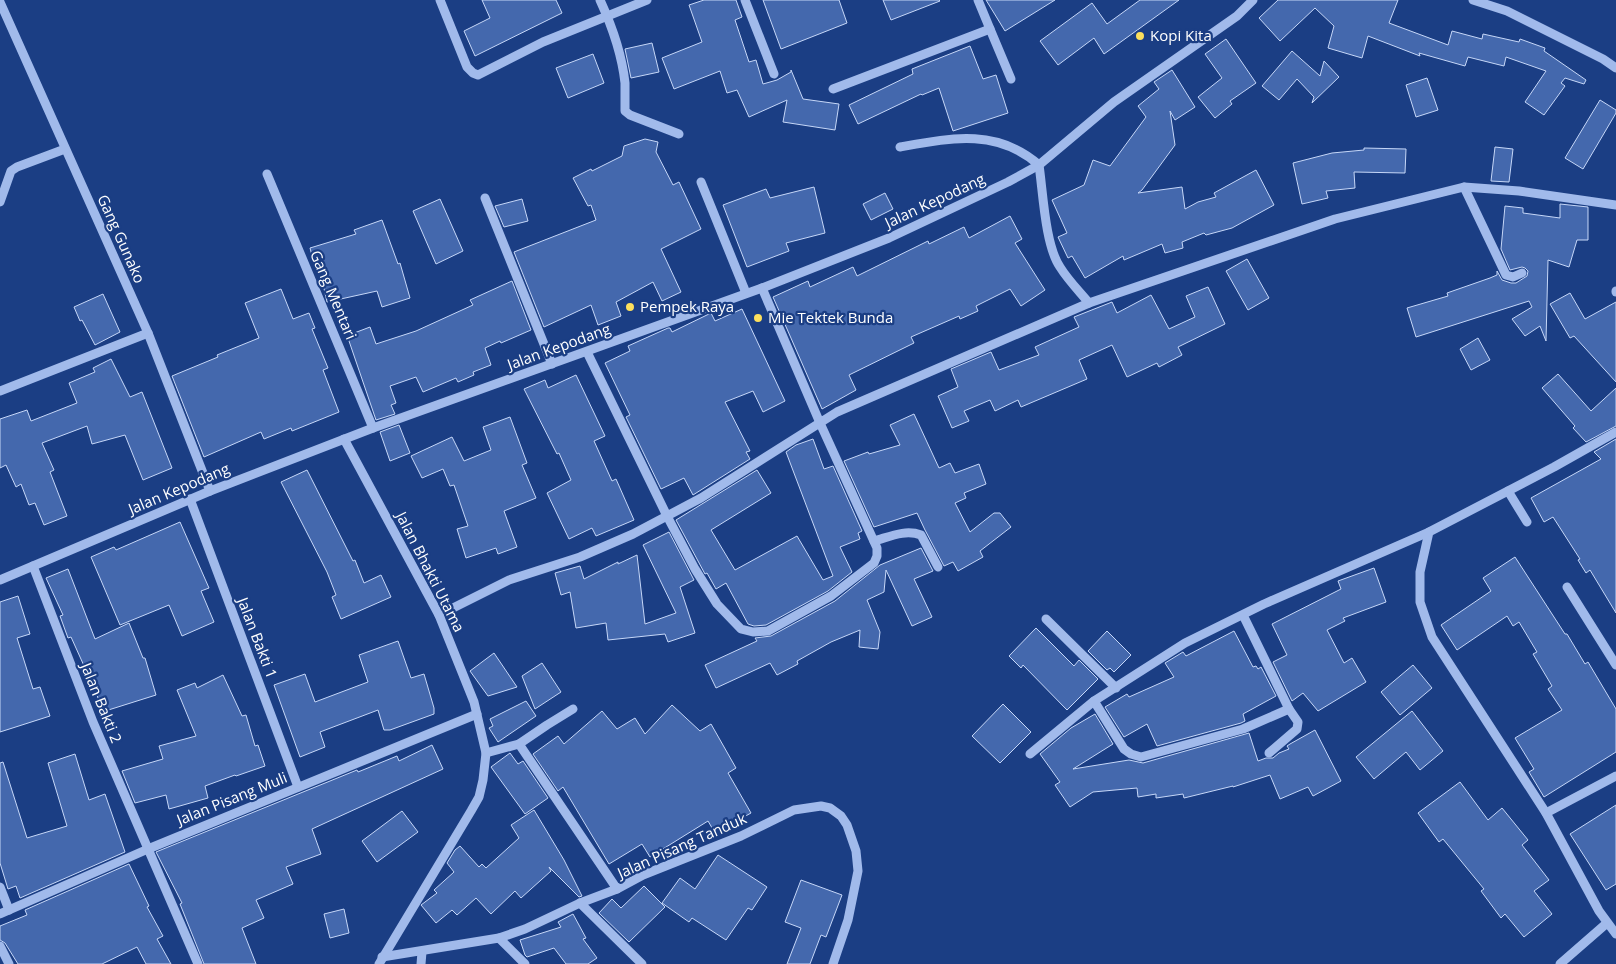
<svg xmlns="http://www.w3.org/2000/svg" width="1616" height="964" viewBox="0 0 1616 964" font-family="'Open Sans',sans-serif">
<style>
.building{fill:#4468ad;stroke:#c6d7f8}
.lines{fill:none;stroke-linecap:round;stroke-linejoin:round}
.minor{stroke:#a1baeb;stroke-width:9}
.poi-dot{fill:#fcdf5d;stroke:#1b3e84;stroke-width:2}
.labels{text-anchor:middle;stroke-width:4.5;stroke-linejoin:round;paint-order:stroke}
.poi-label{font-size:15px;fill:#fff;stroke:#1b3e84;text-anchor:start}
.street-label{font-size:15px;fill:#fff;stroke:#1b3e84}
</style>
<rect width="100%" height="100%" fill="#1b3e84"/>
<g class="building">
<polygon points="482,0 556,0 562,13 475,56 464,31 490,18"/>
<polygon points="704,0 736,0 742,17 735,20 749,62 756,60 763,84 777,80 791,72 791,70 803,99 839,104 835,130 783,122 787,100 749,117 737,90 727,93 720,71 674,89 662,58 702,42 689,5"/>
<polygon points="763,0 839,0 847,23 781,49"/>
<polygon points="883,0 939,0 940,1 891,20"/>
<polygon points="986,0 1055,0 1005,31"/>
<polygon points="1140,0 1179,0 1104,54 1094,38 1058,65 1040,41 1092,3 1107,24"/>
<polygon points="1278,0 1398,0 1389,23 1448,45 1452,31 1482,39 1483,34 1519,42 1520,39 1545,48 1544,51 1586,80 1584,84 1565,78 1561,83 1565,86 1544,115 1525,102 1546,71 1506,57 1504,66 1468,57 1465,66 1419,53 1420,56 1368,36 1362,58 1328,48 1334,26 1315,8 1280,41 1259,18"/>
<polygon points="1226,39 1256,83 1230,101 1232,104 1215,118 1198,97 1222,78 1205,54"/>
<polygon points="652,43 659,72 631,78 625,49"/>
<polygon points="970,46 983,79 996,75 1008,113 953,131 939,88 922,95 921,94 858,124 849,105 913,74 912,69"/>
<polygon points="1292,51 1320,76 1324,61 1339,77 1312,103 1314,97 1297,79 1279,100 1262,86"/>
<polygon points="593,54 604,83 568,98 556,68"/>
<polygon points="1172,70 1195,107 1175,120 1170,111 1175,145 1142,190 1138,193 1182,187 1185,209 1198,202 1216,197 1214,193 1256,170 1274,205 1232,228 1206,235 1204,233 1182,242 1183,248 1165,253 1162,244 1124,260 1123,256 1085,278 1072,256 1068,258 1058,237 1067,233 1052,200 1084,185 1093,160 1110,166 1146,117 1138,106 1159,89 1154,82"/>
<polygon points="1427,78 1438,110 1416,117 1406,85"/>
<polygon points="1600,100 1616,110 1616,113 1583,169 1565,158"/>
<polygon points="645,139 658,142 656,152 673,185 679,182 701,229 661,249 681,292 662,301 653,282 616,302 621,316 598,325 591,305 544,327 514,252 596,220 591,205 588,206 573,178 591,169 592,171 622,156 624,146"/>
<polygon points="1495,147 1513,149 1509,182 1491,181"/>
<polygon points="1364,148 1406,149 1405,173 1354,172 1355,188 1326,191 1328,198 1302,204 1293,163 1332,153 1364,150"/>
<polygon points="814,187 825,233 786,243 789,251 747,267 723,205 766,189 770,198"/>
<polygon points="885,193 893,209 871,220 863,204"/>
<polygon points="440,199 463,251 436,264 413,211"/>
<polygon points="522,199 528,221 504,227 495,206"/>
<polygon points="1560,204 1588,207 1588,240 1577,240 1569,267 1548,260 1546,341 1540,326 1525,336 1512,319 1532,307 1529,301 1416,337 1407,308 1448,296 1447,293 1490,278 1497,275 1497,271 1502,280 1511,283 1516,283 1527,276 1528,271 1525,268 1522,267 1510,270 1501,249 1505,206 1523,208 1523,213 1560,218"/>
<polygon points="1010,216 1022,239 1015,243 1045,290 1021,306 1010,289 976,306 978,311 960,319 959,316 911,337 914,343 849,375 856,390 822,409 773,297 808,281 810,287 853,267 857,276 928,241 929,244 964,227 969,238"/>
<polygon points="382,220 398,264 400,263 410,298 382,307 377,291 327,302 319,266 315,267 310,248 356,234 354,230"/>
<polygon points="1247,259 1269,298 1248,310 1226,271"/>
<polygon points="512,281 531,330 501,343 500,341 485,348 491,365 473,372 474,375 458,382 456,378 423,392 416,377 390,386 396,403 391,405 395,414 376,420 349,341 349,335 370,327 376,344 416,331 473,305 470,300"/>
<polygon points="1208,287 1225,324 1178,347 1182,355 1159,367 1157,363 1127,377 1112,345 1079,360 1087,379 1021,407 1018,400 995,411 990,400 964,411 969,421 952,428 938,396 958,387 951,369 991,352 999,370 1039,355 1035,347 1079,327 1074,317 1112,302 1117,313 1151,295 1169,329 1195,317 1186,296"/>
<polygon points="281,289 293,319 309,313 315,328 312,329 328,368 323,370 339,412 292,431 291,428 264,439 261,432 204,457 172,376 218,357 217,355 259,338 245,303"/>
<polygon points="1570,293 1585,319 1616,302 1616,382 1574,336 1570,338 1550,304"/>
<polygon points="103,294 120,332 95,345 82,320 80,321 74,307"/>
<polygon points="742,309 785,401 763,412 753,391 725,402 750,451 746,452 750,459 693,495 684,478 661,489 626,417 630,415 605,363 630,351 628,346 668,328 670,328 672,332 711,313 715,321"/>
<polygon points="1478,338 1490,360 1471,370 1460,349"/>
<polygon points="111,359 130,397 142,392 172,468 143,480 125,435 92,444 87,426 42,443 54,470 50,472 67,516 44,525 35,503 29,505 21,484 16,487 6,465 0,468 0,419 27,410 31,421 77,403 69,383 95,372 93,368"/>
<polygon points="1558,374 1591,411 1616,388 1616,426 1586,442 1573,428 1575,426 1542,388"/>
<polygon points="576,375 605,436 594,441 612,481 616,479 634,520 596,536 592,528 569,539 547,493 571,480 559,453 557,454 524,389 545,380 548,388"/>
<polygon points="914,414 939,468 950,463 955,473 979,464 986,484 964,493 966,498 955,503 970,532 994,513 1000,513 1011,527 980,551 983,557 958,571 953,562 944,566 925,530 917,513 874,527 844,461 868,452 869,454 900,445 890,425"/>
<polygon points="510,417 527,463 522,465 536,498 504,511 517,547 498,554 496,548 466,558 457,529 468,526 454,485 450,486 443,469 422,478 411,456 452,437 464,461 491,450 483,427"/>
<polygon points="399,425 410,453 390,461 380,432"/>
<polygon points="813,439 824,469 833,466 862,531 858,533 860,539 840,547 852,572 828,591 766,625 754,626 748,624 726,583 716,589 707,573 705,574 676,520 757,470 771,493 711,530 735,570 797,536 823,580 833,576 786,452 796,445"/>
<polygon points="1616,439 1616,613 1590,570 1586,573 1578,560 1580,559 1553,517 1544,522 1531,498 1601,459 1594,452"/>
<polygon points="307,470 353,561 355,560 364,583 381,575 391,597 341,619 332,597 336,595 327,572 281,482"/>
<polygon points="180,522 209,588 201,591 214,622 182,636 169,605 120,625 91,557 114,547 116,550"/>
<polygon points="669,532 694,580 680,587 695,633 668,642 665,634 608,640 606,623 576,628 570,592 561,595 555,573 580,566 584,579 618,562 618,564 637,555 645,624 676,613 643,545"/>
<polygon points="921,548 933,571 914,579 932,617 912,626 886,570 884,592 867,600 880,632 878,649 859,647 860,630 831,642 797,661 798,664 777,675 770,663 716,688 705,665 757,641 755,638 771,636 835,601 880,565"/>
<polygon points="1515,557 1565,634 1567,634 1585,664 1588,662 1616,709 1616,752 1544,797 1529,772 1534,769 1515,738 1562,710 1548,689 1552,686 1533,654 1537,652 1519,622 1513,626 1507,616 1457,650 1441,625 1491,591 1483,578"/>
<polygon points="1374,568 1386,602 1343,618 1345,621 1327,630 1344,663 1352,658 1366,682 1318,711 1303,693 1292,701 1273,662 1287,655 1272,624 1341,589 1338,581"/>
<polygon points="68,569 95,639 129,623 143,658 145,658 156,695 102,712 89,667 85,668 71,637 68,638 60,616 63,615 46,578"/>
<polygon points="18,596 30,634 17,638 33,689 40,687 50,716 0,732 0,602"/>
<polygon points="1036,628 1074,666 1079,660 1098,679 1067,710 1023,665 1021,668 1009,656"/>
<polygon points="1107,631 1131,655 1114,672 1110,668 1107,670 1088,651"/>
<polygon points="1234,631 1253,667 1256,666 1258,669 1261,667 1276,696 1243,714 1245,721 1241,723 1157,746 1147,724 1124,737 1105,707 1127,694 1129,697 1174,677 1165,663 1183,652 1186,656"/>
<polygon points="398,641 411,678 424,674 434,708 434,714 390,730 384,730 378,710 320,732 325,747 300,757 274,685 305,674 315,702 368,682 359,655"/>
<polygon points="494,653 517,687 488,696 470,671"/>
<polygon points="542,663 561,692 535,709 522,676"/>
<polygon points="1413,665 1432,688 1400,715 1381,692"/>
<polygon points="223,675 242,716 246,715 255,746 258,745 265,766 236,776 235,775 205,786 208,798 169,809 166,795 135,803 122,771 163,759 159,746 196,736 177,690 195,683 197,688"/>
<polygon points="526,701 536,716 498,742 489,728 493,726 490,719"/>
<polygon points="1003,704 1031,732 1000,763 972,736"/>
<polygon points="672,705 700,731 711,724 736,768 728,773 751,813 715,833 708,821 650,857 642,844 609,864 563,787 558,791 533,754 558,736 564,744 602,711 617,729 635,718 645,734"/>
<polygon points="1412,711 1443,751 1420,770 1406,752 1374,779 1356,757"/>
<polygon points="1095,714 1113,744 1073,769 1129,760 1143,763 1249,733 1258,761 1266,758 1273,758 1279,753 1289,749 1287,746 1290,744 1315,730 1341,781 1313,796 1308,787 1280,799 1270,775 1233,787 1233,786 1184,798 1183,794 1156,798 1156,794 1138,797 1137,788 1093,792 1070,807 1055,785 1060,782 1040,754 1071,728"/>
<polygon points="432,745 443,769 312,829 321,854 286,867 293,884 256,900 264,918 242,928 256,964 204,964 180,904 182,903 156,852 357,770 358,772 397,756 399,761"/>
<polygon points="510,753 518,764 523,761 548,798 525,814 491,767"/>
<polygon points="75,754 89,800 105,794 125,852 20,898 16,886 8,889 0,863 0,763 3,762 27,838 67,826 48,763"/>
<polygon points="1460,782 1488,820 1502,808 1528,840 1522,845 1549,880 1534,891 1552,914 1524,937 1505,914 1501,918 1481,891 1484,889 1443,839 1439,842 1418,813"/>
<polygon points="1616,805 1616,884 1606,890 1570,834"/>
<polygon points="534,810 564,860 582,896 579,897 549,867 551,871 521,898 515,891 491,914 476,898 457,915 452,910 436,923 421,905 437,893 434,890 454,872 447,863 455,850 460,846 479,867 482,864 486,868 519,838 511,825"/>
<polygon points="402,811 418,832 377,862 362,841"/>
<polygon points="718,855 767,887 752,910 748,908 726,940 692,918 689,922 662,903 680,878 695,889"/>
<polygon points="129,864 149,906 147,907 163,936 157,939 171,964 146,964 137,947 102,964 18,964 5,943 0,940 0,926 27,915 25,910"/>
<polygon points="801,880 842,895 826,937 821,935 810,964 787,964 801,928 785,922"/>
<polygon points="644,886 665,907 629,942 599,913 612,899 621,908"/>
<polygon points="344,909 349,933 330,938 324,914"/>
<polygon points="573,914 586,938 583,939 597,958 588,964 566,964 554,948 527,957 525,955 520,940 561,927 558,922"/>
</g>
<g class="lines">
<g class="minor">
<polyline points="440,0 467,67 473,73 478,75 543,42 647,0"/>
<path d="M600,0C612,26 622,55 625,83C625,92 625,102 625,111L630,115L679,134"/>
<polyline points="745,0 774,74"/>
<polyline points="1473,0 1507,11 1603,59 1616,68"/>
<polyline points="0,2 148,333 210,491"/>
<polyline points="990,29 1011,79"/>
<polyline points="833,89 990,29 978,0"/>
<path d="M900,147C950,138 997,128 1039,165C1043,192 1045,245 1060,267C1068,280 1079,291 1089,303"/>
<polyline points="267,174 373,428"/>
<polyline points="701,182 746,293"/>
<polyline points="1464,187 1506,275 1513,277 1522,273"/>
<polyline points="485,198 552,364"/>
<polyline points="0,202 11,171 17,167 65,149"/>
<polyline points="1616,292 1616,291"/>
<polyline points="587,352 667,516 695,569 717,604 741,629 753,632 768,631 831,596 874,563 877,556 877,548 820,423 762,288"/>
<polyline points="0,391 148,333"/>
<polyline points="1616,432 1554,467 1429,532 1420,572 1420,602 1432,637 1546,813 1599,911 1616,934"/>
<polyline points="344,439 439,615 474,702 486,753 483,780 479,797 471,811 379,964"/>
<polyline points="1508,491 1527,522"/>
<polyline points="190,499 298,787"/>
<path d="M874,541C889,537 905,529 921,535L938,567"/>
<polyline points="33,566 93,722 198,964"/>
<polyline points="0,580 210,491 373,428 762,288 889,238 1008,182 1039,165 1114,102 1237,16 1253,0"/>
<polyline points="1567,587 1616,665"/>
<polyline points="439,615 509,580 580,557 633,534 701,498 837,412 1089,303 1335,219 1464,187 1519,191 1616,205"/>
<polyline points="1046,619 1116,688"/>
<polyline points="1094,701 1124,749 1131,754 1141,757 1243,729 1289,709 1243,615"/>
<polyline points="519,744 617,889"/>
<polyline points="486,753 519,744 547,725 573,709"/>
<polyline points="1269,753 1297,729 1298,722 1289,709"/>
<polyline points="1030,754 1094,701 1185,643 1264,604 1429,532"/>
<polyline points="1546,813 1616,776"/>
<polyline points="0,887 9,910"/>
<polyline points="580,903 642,964"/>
<polyline points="0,914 148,849 477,714"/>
<polyline points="499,938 525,964"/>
<polyline points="0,946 9,964"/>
<polyline points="382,957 499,938 525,929 580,903 617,889 643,875 741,836 794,810 821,806 830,808 841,816 847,825 856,851 858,871 848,920 833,964"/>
<polyline points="421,964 422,952"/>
<polyline points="1560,964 1607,923"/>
</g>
</g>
<g class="poi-dot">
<circle cx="1140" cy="36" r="5"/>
<circle cx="630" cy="307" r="5"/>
<circle cx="758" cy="318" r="5"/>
</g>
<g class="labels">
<g class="poi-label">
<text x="1150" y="41">Kopi Kita</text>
<text x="640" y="312">Pempek Raya</text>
<text x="768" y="323">Mie Tektek Bunda</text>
</g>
<g class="street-label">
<text transform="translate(935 201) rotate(-25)" y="5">Jalan Kepodang</text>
<text transform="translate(121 239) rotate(66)" y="5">Gang Gunako</text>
<text transform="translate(333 295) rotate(67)" y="5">Gang Mentari</text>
<text transform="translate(559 347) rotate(-20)" y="5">Jalan Kepodang</text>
<text transform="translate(179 489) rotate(-23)" y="5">Jalan Kepodang</text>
<text transform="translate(430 572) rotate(63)" y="5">Jalan Bhakti Utama</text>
<text transform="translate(257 638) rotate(69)" y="5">Jalan Bakti 1</text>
<text transform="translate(101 703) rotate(68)" y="5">Jalan Bakti 2</text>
<text transform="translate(232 799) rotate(-22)" y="5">Jalan Pisang Muli</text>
<text transform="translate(682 846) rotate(-24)" y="5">Jalan Pisang Tanduk</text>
</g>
</g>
</svg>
